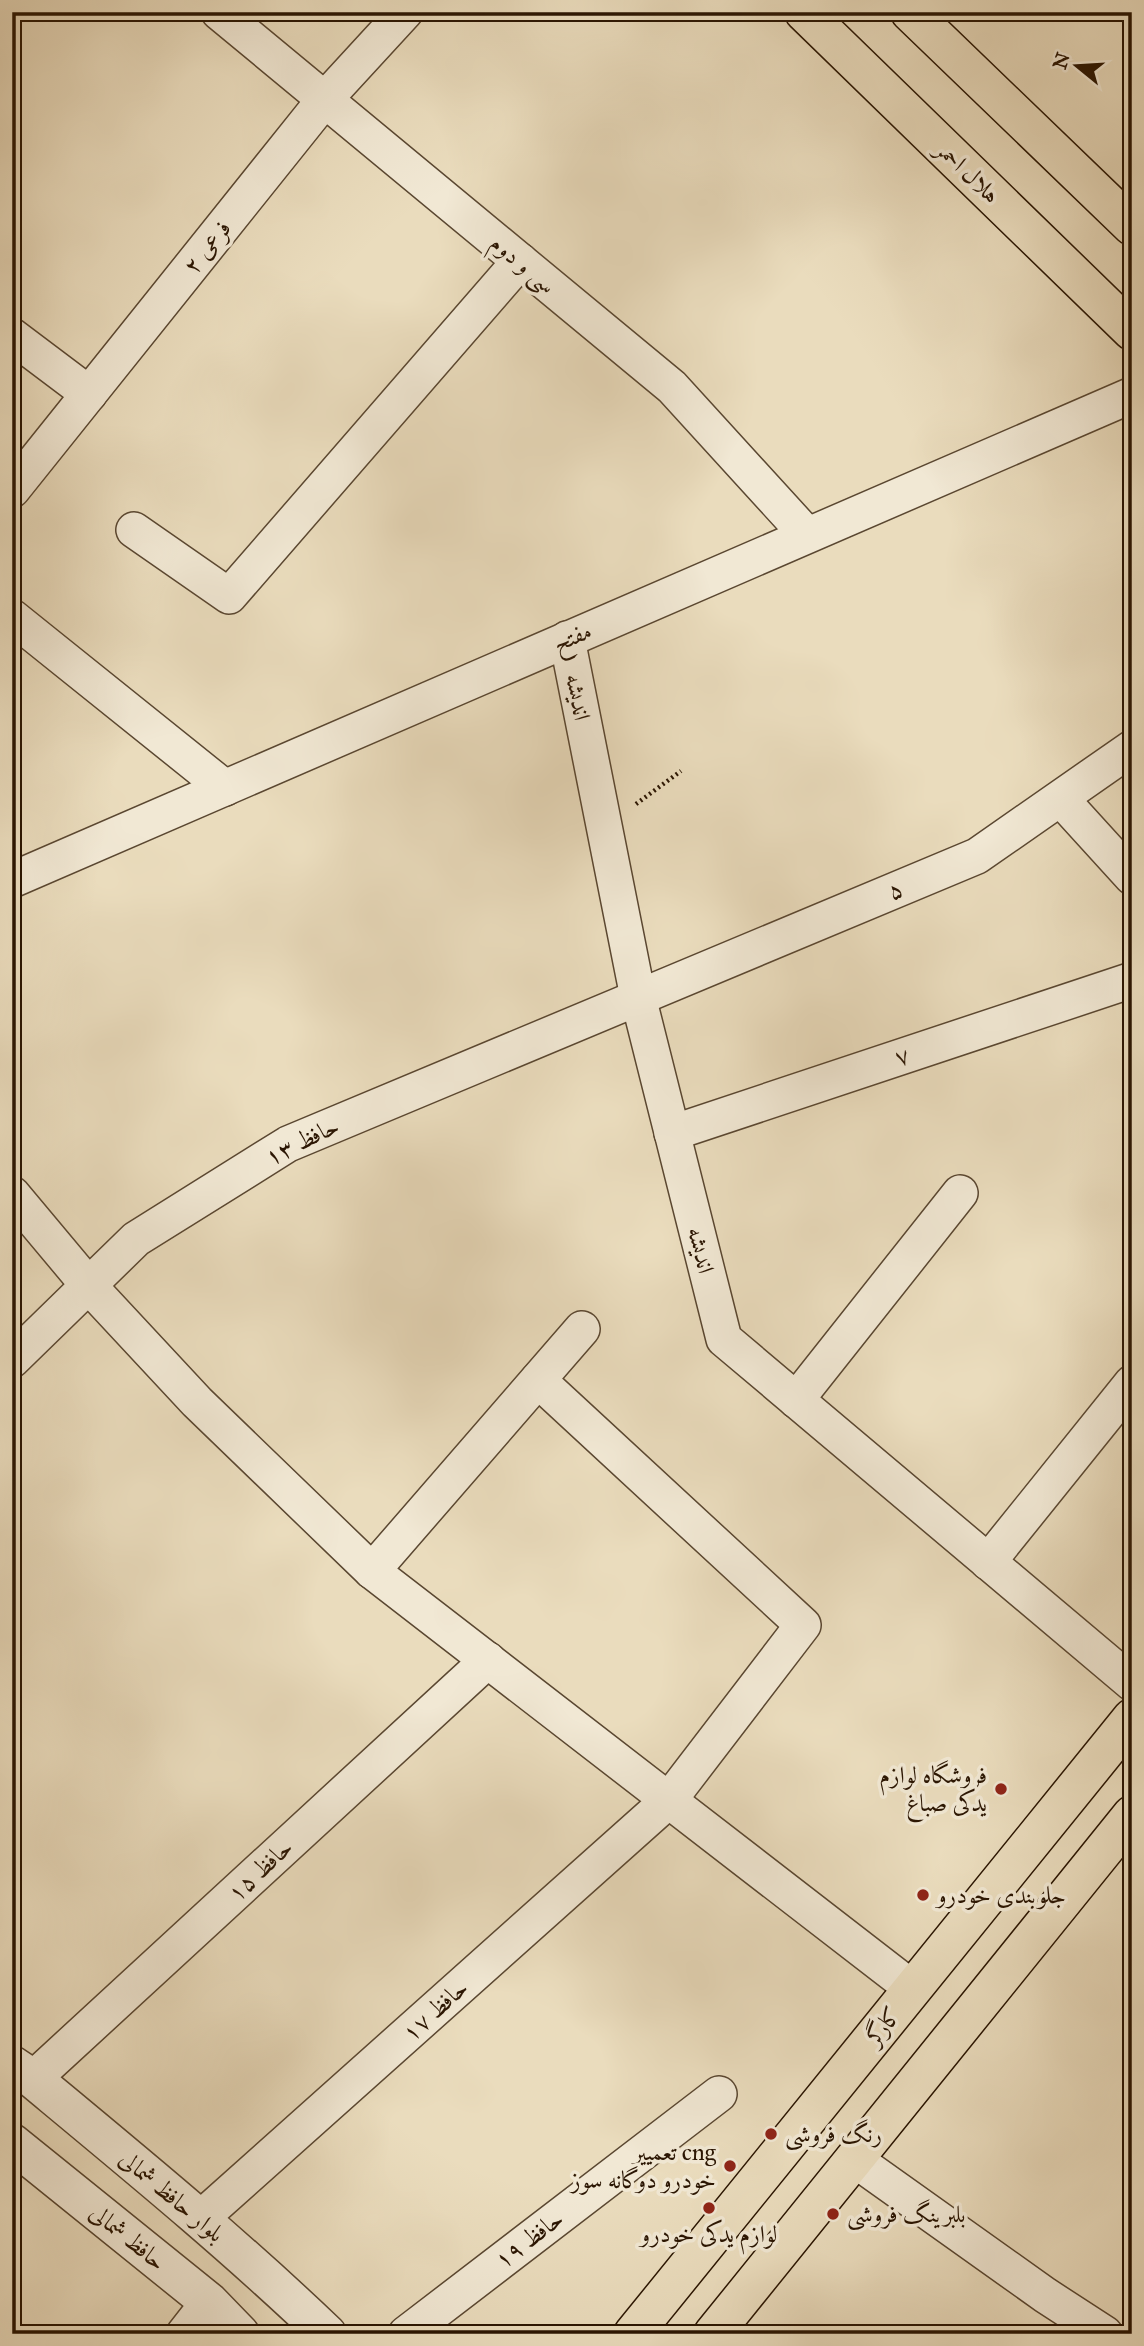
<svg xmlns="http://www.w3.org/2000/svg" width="1144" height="2346" viewBox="0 0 1144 2346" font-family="'IM FELL Great Primer',Amiri,serif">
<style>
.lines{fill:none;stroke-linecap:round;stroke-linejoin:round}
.minor-casing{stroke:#5a4731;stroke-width:38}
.tertiary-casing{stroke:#5a4731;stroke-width:41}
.primary-casing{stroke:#2a1502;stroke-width:41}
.path{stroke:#2a1502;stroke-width:4.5;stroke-dasharray:2 3.5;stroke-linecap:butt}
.minor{stroke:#f1e8d4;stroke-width:35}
.tertiary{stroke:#f1e8d4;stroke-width:38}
.primary{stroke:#eadcbd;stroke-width:38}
.poi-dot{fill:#8f2418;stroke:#f1e8d4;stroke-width:2.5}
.labels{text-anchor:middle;stroke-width:7;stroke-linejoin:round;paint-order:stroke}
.street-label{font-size:24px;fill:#2a1502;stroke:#f1e8d4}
.poi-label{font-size:24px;fill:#2a1502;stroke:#f1e8d4;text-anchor:start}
</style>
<rect width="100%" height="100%" fill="#eadcbd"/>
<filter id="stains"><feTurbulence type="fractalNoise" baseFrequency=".00286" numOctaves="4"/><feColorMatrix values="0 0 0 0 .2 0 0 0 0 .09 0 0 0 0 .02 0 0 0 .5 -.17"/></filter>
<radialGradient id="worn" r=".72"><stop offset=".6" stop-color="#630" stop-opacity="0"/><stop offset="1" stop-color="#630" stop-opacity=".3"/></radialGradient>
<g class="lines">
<defs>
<g id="minor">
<polyline points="219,12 672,387 807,535"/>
<polyline points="12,336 89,394"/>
<polyline points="12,490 325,99 405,12"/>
<polyline points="134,530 229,596 520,261"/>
<polyline points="12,617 225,788"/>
<polyline points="567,639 638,997 724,1339 1132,1683"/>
<polyline points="1061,799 1132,877"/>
<polyline points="12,880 1132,395"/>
<polyline points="672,1133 1132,980"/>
<polyline points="12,1194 89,1286 197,1402 372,1571 913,1989"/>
<polyline points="12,1360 136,1239 288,1144 977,856 1132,748"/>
<polyline points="796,1400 960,1193"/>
<polyline points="988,1562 1132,1383"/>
<polyline points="372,1571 582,1329"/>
<polyline points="33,2079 488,1660"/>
<polyline points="854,2159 1045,2295 1105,2334"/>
<polyline points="200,2219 669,1800 803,1625 538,1380"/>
<polyline points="184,2334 209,2302"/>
<polyline points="406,2334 719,2094"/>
</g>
<g id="tertiary">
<path d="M12,2065L33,2079C133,2162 233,2244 327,2334"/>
<polyline points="12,2143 209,2302 240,2334"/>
</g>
<g id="primary">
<polyline points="804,12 1132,331"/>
<polyline points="910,12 1132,226"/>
<polyline points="633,2334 1132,1718"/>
<polyline points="713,2334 1132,1815"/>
</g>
</defs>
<use href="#minor" class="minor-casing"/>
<use href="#tertiary" class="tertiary-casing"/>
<use href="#primary" class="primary-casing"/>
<polyline class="path" points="636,804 681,771"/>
<use href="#minor" class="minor"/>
<use href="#tertiary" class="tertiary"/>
<use href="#primary" class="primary"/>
</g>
<g class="poi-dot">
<circle cx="1001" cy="1789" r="7"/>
<circle cx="923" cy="1895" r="7"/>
<circle cx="771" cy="2134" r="7"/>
<circle cx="730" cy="2166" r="7"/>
<circle cx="709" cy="2208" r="7"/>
<circle cx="833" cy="2214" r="7"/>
</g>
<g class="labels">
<g class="street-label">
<text transform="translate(968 172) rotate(44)" y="8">هلال احمر</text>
<text transform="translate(207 247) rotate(-51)" y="8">فرعی ۲</text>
<text transform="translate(523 264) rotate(40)" y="8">سی و دوم</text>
<text transform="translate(572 637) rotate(-23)" y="8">مفتح</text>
<text transform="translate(578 697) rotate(79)" y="8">اندیشه</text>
<text transform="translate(895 890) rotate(-23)" y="8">۵</text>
<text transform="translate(902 1056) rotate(-18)" y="8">۷</text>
<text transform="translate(302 1141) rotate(-26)" y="8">حافظ ۱۳</text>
<text transform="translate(701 1250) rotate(76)" y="8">اندیشه</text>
<text transform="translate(260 1870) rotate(-43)" y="8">حافظ ۱۵</text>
<text transform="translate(435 2010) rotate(-42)" y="8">حافظ ۱۷</text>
<text transform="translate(883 2026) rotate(-51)" y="8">کارگر</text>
<text transform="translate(172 2196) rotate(40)" y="8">بلوار حافظ شمالی</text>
<text transform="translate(128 2237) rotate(39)" y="8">حافظ شمالی</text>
<text transform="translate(529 2239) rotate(-37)" y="8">حافظ ۱۹</text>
</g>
<g class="poi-label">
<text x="987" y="1783" text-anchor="end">فروشگاه لوازم<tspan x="987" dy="28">یدکی صباغ</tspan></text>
<text x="937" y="1903">جلوبندی خودرو</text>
<text x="785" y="2142">رنگ فروشی</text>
<text x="716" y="2160" text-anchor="end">تعمییر cng<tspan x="716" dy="28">خودرو دوگانه سوز</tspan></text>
<text x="847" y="2222">بلبرینگ فروشی</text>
<text x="709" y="2242" text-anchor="middle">لوازم یدکی خودرو</text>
</g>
</g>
<rect width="1144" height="2346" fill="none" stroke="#eadcbd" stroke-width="42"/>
<rect x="14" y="14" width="1116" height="2318" fill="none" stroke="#2a1502" stroke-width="3.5"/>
<rect x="21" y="21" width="1102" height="2304" fill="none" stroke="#2a1502" stroke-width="2"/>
<g transform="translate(1077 66) rotate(288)" stroke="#f1e8d4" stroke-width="5" paint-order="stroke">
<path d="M0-5L12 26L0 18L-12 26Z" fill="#2a1502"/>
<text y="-10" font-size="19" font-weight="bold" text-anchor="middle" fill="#2a1502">N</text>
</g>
<rect width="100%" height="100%" filter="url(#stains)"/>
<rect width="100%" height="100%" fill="url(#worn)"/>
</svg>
